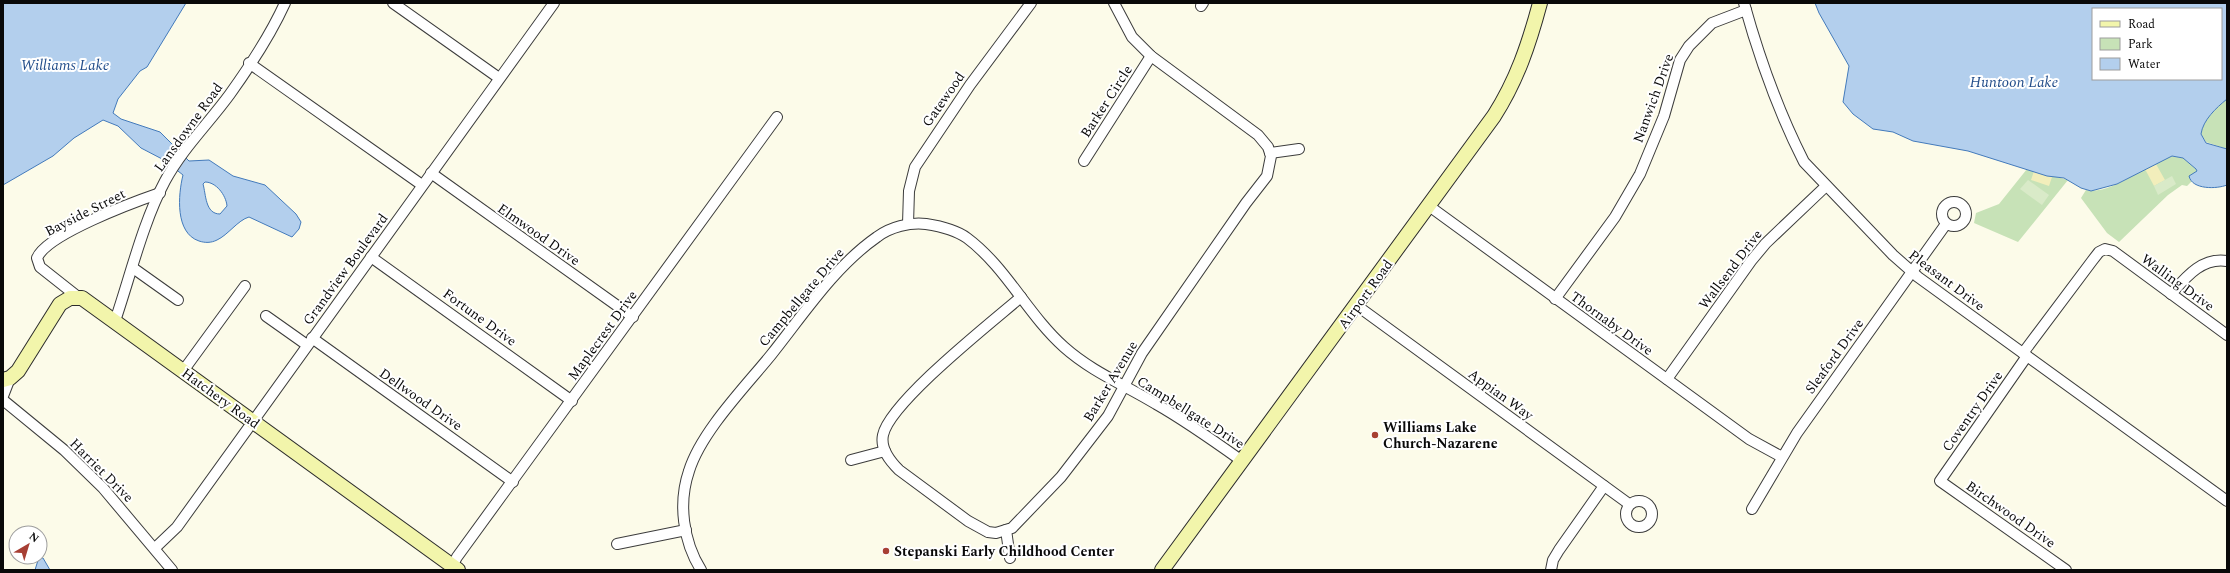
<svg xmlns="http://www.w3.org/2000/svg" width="2230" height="573" viewBox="0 0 2230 573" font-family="Spectral,serif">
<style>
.green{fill:#c7e2b7}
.sand{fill:#f2eebb}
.pitch{fill:#d9eac8}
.water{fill:#b3cfed;stroke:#437abb;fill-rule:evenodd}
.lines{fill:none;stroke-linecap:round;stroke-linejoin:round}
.street-casing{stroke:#3c3c3c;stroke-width:12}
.secondary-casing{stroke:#2b2b2b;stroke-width:16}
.street{stroke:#fff;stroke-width:10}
.secondary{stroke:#f2f5ab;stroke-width:14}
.poi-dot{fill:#a73f34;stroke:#fff;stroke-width:1.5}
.labels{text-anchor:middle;stroke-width:4;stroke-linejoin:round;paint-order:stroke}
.street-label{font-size:14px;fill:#090909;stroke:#fff}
.poi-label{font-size:14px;font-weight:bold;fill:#090909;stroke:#fff;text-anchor:start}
.water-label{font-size:15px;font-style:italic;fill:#234e8b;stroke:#fff}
</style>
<rect width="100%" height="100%" fill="#fcfbe9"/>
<g class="green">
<path d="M2227,99V149L2206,142L2201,134C2203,120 2216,108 2227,99Z"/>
<path d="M2172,156L2183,158L2196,169L2197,171L2190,180L2192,181L2187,186L2182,185L2168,195L2119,242L2107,233L2081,198L2086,190C2112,196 2148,162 2172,156Z"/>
<polygon points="2027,169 2068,180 2018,242 1974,223 1976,213 1999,204"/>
</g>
<g class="sand">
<polygon points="2156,164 2165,180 2154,186 2145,169"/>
<polygon points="2034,171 2052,177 2049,186 2031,180"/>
</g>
<g class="pitch">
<polygon points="2172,176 2176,184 2158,195 2154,186"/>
<polygon points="2028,180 2049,195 2042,205 2020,189"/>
</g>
<g class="water">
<path d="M3,3H186L147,67L140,71L118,99L113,113L121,119L160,132L189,161L209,160L233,176L265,185L296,214L301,222L299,229L292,237L249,217C238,220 228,235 217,240C211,243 205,243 199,241C175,233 178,195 183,175L164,160L141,148L118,126L103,120L74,138L53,156L3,185ZM205,182C216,182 226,195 227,206L220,214C205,214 206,194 203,184Z"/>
<path d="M1815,3H2227V99C2216,108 2203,120 2201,134L2206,143L2227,149V185C2217,189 2192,190 2189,176L2197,171L2196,169L2183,158L2172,156L2117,184L2091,191L2081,188L2064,178L2047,176L1968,151L1913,141L1893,132L1873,129L1853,114L1843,102L1849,66L1819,13ZM2093,9H2221V79H2093Z"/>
<polygon points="39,557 43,558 50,570 35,570"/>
</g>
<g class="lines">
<defs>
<g id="street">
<polyline points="393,3 499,78"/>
<path d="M1744,3C1759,57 1778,111 1804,162L1893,255L1918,277L2227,501"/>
<polyline points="1201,6 1203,3"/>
<polyline points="249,63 422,185"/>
<polyline points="1270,153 1299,149"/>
<polyline points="1084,161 1151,56"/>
<polyline points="431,173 633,317"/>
<circle cx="1954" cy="214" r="12"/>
<polyline points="1429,206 1749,439 1782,457"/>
<polyline points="908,224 909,191 915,167 970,85 1031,3"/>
<polyline points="371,257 572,401"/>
<polyline points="133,268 178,300"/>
<path d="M2171,294C2186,277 2202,257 2227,261"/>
<path d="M78,297L40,267L37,258C47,234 134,202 160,193"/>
<path d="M1021,297C992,322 890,402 883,435C880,449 890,461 899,470L968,521L988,532L996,533L1012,528L1061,477L1108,416L1142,353L1246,203L1267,176L1271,156L1268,147L1258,135L1151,56L1132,37L1114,3"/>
<polyline points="1555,299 1615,217 1640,174 1664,116 1680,60 1689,46 1712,23 1746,10"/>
<polyline points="1356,305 1629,504"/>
<polyline points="266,316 307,345"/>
<path d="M115,321C130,277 143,222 165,181C182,149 209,123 230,94C250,66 271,34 285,3"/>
<polyline points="312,338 513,482"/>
<polyline points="2023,353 2092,261 2099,252 2105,249 2113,251 2227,335"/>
<polyline points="2027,356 1940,481 2066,570"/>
<polyline points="183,371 245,286"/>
<polyline points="1667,379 1751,261 1766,243 1826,186"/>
<polyline points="3,396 10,378"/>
<polyline points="3,400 64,450 103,488 172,570"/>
<polyline points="851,460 885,451"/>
<circle cx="1639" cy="514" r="13"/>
<polyline points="1752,509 1797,433 1946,224"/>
<polyline points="1006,530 1010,558"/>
<polyline points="617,544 686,530"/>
<polyline points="155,548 177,527 554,3"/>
<polyline points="450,570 457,557 777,117"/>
<path d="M701,570C683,541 678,503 689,471C701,432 745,387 771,355C803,315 834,267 877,237C890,227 910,222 926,224C939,226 956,230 967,238C1006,267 1028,315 1064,347C1092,372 1125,385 1156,404C1186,421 1214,441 1242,461"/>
<polyline points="1551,570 1553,560 1559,550 1604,486"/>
</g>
<g id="secondary">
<polyline points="3,380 10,378 18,371 60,304 70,298 82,298 458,570"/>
<path d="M1162,570L1494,116C1517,80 1529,44 1540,3"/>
</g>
</defs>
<use href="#street" class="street-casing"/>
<use href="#secondary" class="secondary-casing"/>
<use href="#street" class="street"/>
<use href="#secondary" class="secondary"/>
</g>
<g class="poi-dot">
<circle cx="1375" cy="435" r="4"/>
<circle cx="886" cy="551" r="4"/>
</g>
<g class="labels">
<g class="street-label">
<text transform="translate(1653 98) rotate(-70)" y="5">Nanwich Drive</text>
<text transform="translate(943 99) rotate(-55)" y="5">Gatewood</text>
<text transform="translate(1106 101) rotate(-57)" y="5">Barker Circle</text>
<text transform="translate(188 127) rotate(-54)" y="5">Lansdowne Road</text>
<text transform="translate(85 212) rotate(-27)" y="5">Bayside Street</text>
<text transform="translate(539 234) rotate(35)" y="5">Elmwood Drive</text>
<text transform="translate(345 269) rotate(-54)" y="5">Grandview Boulevard</text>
<text transform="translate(1730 269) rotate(-53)" y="5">Wallsend Drive</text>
<text transform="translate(1947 280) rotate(37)" y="5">Pleasant Drive</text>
<text transform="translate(2178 282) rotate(36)" y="5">Walling Drive</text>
<text transform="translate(1365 294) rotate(-54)" y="5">Airport Road</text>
<text transform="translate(801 297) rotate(-50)" y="5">Campbellgate Drive</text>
<text transform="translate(480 317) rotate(36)" y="5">Fortune Drive</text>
<text transform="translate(1612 323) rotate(36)" y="5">Thornaby Drive</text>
<text transform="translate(602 335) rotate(-54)" y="5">Maplecrest Drive</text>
<text transform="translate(1834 356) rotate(-54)" y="5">Sleaford Drive</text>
<text transform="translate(1110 381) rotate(-59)" y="5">Barker Avenue</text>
<text transform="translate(1501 394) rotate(36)" y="5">Appian Way</text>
<text transform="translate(221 398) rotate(36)" y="5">Hatchery Road</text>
<text transform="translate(421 399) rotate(35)" y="5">Dellwood Drive</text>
<text transform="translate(1972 411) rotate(-55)" y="5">Coventry Drive</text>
<text transform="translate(1191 412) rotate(32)" y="5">Campbellgate Drive</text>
<text transform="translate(102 470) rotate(45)" y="5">Harriet Drive</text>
<text transform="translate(2011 514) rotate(35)" y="5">Birchwood Drive</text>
</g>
<g class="poi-label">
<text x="1383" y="432">Williams Lake<tspan x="1383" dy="16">Church-Nazarene</tspan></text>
<text x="894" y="556">Stepanski Early Childhood Center</text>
</g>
<g class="water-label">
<text x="65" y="70">Williams Lake</text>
<text x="2014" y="87">Huntoon Lake</text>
</g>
</g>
<rect width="2230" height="573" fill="none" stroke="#090909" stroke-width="8"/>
<rect x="2092" y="8" width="130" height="72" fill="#ffffff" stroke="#9d9d9d"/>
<rect x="2100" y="21" width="20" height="6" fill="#f2f5ab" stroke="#9d9d9d"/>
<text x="2128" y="28" font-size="12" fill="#090909">Road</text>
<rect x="2100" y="38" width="20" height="12" fill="#c7e2b7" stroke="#9d9d9d"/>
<text x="2128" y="48" font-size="12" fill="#090909">Park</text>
<rect x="2100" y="58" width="20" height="12" fill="#b3cfed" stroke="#9d9d9d"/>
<text x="2128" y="68" font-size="12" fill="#090909">Water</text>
<g transform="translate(28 545) rotate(38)"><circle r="19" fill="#ffffff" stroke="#9d9d9d"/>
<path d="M0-3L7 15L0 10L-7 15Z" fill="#a73f34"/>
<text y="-6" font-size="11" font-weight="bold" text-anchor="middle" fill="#090909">N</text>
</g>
</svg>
